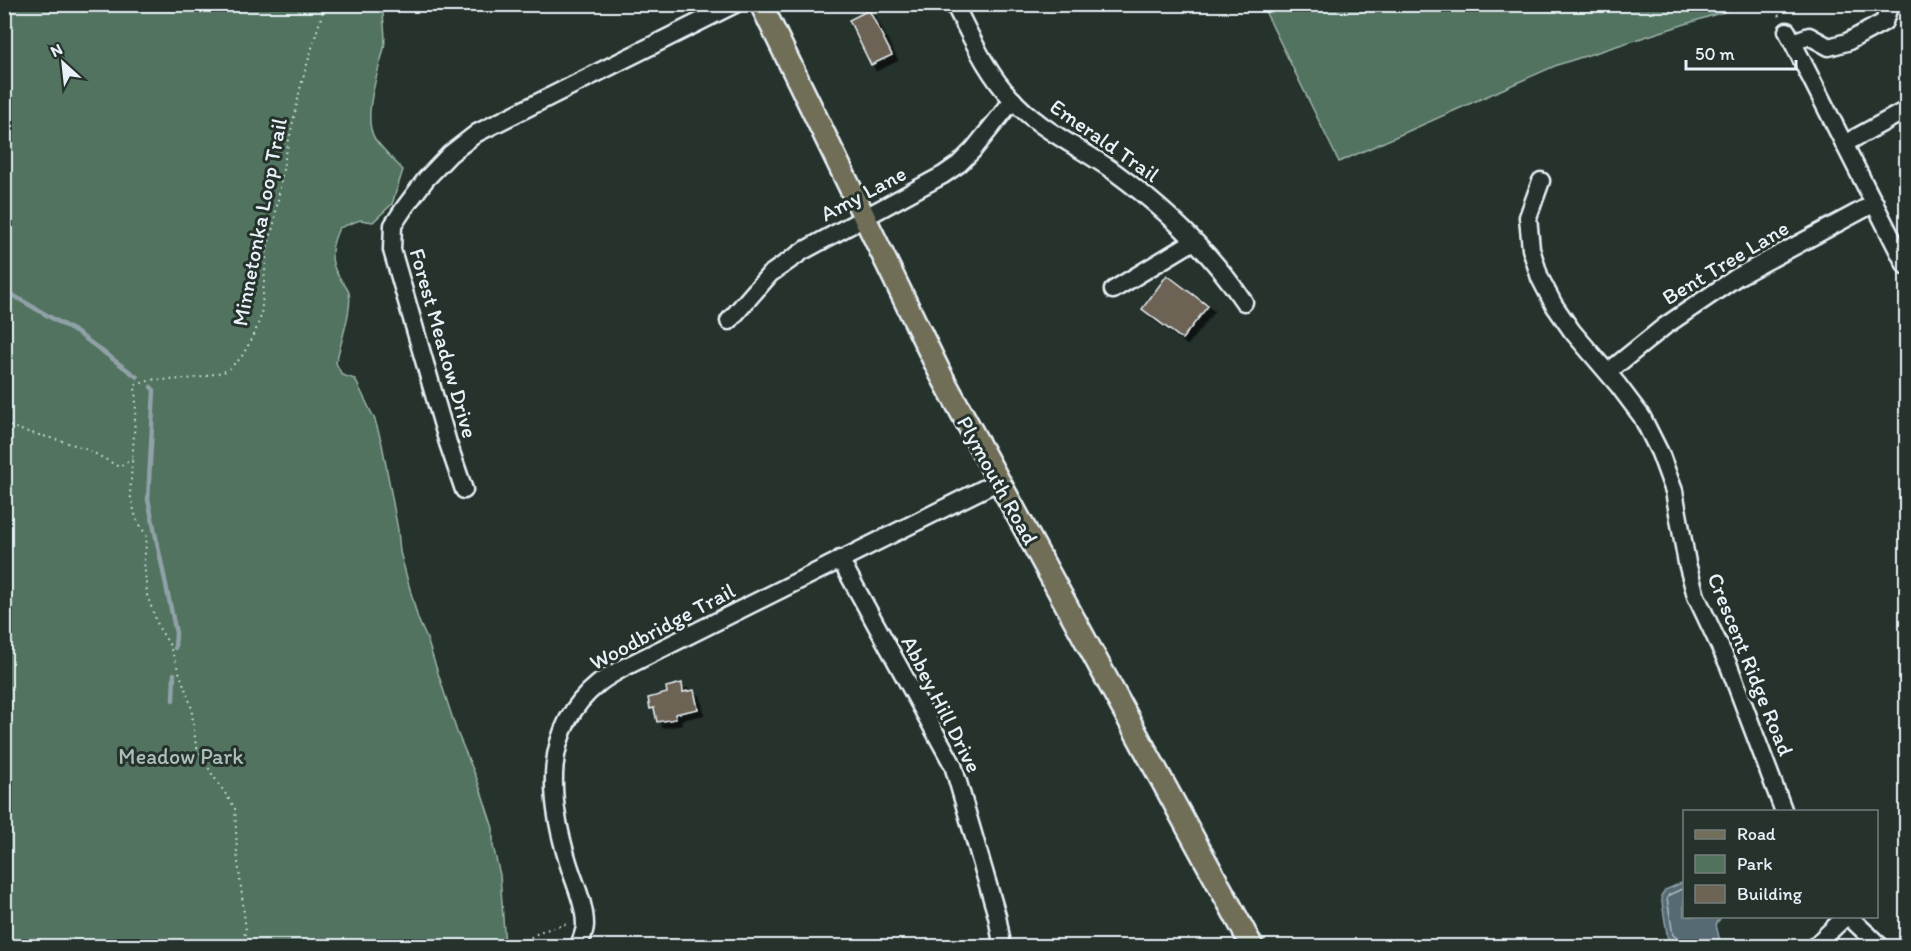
<svg xmlns="http://www.w3.org/2000/svg" width="1911" height="951" viewBox="0 0 1911 951" font-family="Itim,sans-serif">
<style>
.green{fill:#51735e;stroke:#9cb2ab;stroke-width:1.5}
.water{fill:#556b73;stroke:#90a1a8;stroke-width:1.5}
.lines{fill:none;stroke-linecap:round;stroke-linejoin:round}
.shore{stroke:#adbbc3;stroke-width:1.5}
.stream{stroke:#90a1a8;stroke-width:4.5}
.building{fill:#6d6455;stroke:#e8f1f8;stroke-width:1.5;filter:url(#shadow)}
.minor-casing{stroke:#e8f1f8;stroke-width:21}
.major-casing{stroke:#e8f1f8;stroke-width:26}
.path{stroke:#e8f1f8;stroke-width:2;stroke-dasharray:1.5 4.5;stroke-linecap:butt}
.minor{stroke:#26332d;stroke-width:16}
.major{stroke:#716e59;stroke-width:21}
.labels{text-anchor:middle;stroke-width:6;stroke-linejoin:round;paint-order:stroke}
.street-label{font-size:22px;fill:#e8f1f8;stroke:#26332d}
.park-label{font-size:22px;fill:#acbfba;stroke:#26332d}
</style>
<defs>
<filter id="shadow"><feDropShadow dx="5.5" dy="5.5" stdDeviation="0" flood-color="#0009"/></filter>
</defs>
<rect width="100%" height="100%" fill="#26332d"/>
<filter id="ink" filterUnits="userSpaceOnUse"><feTurbulence type="fractalNoise" baseFrequency=".0167" numOctaves="2"/><feDisplacementMap in="SourceGraphic" scale="12" xChannelSelector="R" yChannelSelector="G"/><feConvolveMatrix kernelMatrix="1 2 1 2 8 2 1 2 1" color-interpolation-filters="sRGB"/></filter>
<g filter="url(#ink)">
<g class="green">
<path d="M5,4H381L383,6C382,19 387,35 384,48C379,70 361,118 375,139C383,150 394,160 403,170L392,204L373,222L360,220L339,228C331,245 328,260 339,277C342,282 348,288 349,293C353,307 339,348 336,363L342,375L355,379L375,420L382,444L398,530L400,552L418,619L427,639L457,732L477,779L493,828V846L500,875L505,946H5Z"/>
<polygon points="1262,5 1745,5 1557,65 1339,162"/>
</g>
<polygon class="water" points="1684,882 1684,916 1721,917 1716,925 1720,941 1716,946 1680,946 1668,940 1661,896 1665,890"/>
<g class="lines">
<polyline class="shore" points="1682,946 1681,941 1673,935 1667,898 1669,895 1684,888"/>
<g class="stream">
<polyline points="4,290 79,334 137,377"/>
<polyline points="151,387 154,390 148,499 176,633 175,648"/>
<polyline points="173,700 174,674"/>
</g>
</g>
<g class="building">
<polygon points="869,10 892,55 871,65 849,20"/>
<polygon points="1167,275 1208,306 1182,339 1142,309"/>
<polygon points="682,683 683,692 694,690 698,709 675,714 676,719 657,722 654,708 650,709 648,698 667,693 666,687"/>
</g>
<g class="lines">
<defs>
<g id="minor">
<path d="M954,4C971,36 986,72 1011,98C1039,130 1082,148 1116,173C1165,209 1210,251 1244,302"/>
<polyline points="1787,31 1906,266"/>
<polyline points="1793,42 1809,36 1829,47 1847,42 1884,22 1890,4"/>
<polyline points="1844,144 1906,110"/>
<polyline points="1541,181 1528,217 1531,249 1540,278 1554,305 1572,331 1618,385 1642,417 1660,453 1674,491 1687,563 1696,596 1729,666 1784,812"/>
<polyline points="1113,290 1194,241"/>
<polyline points="729,321 770,274 803,251 943,175 959,164 973,150 1013,100"/>
<polyline points="1608,372 1665,326 1737,277 1875,203"/>
<polyline points="464,490 448,443 392,250 393,225 405,207 426,179 450,154 477,133 735,4"/>
<polyline points="840,559 953,765 997,916 1001,938 1000,946"/>
<polyline points="1848,916 1880,946"/>
<path d="M579,946C581,940 585,931 585,925C585,904 574,882 568,862C549,800 541,730 598,684C605,678 613,674 621,669L999,481"/>
<polyline points="1815,946 1846,916"/>
</g>
<polyline id="major" points="761,4 940,373 1252,946"/>
</defs>
<use href="#minor" class="minor-casing"/>
<use href="#major" class="major-casing"/>
<g class="path">
<polyline points="1773,4 1780,18"/>
<path d="M4,424C31,435 59,438 85,449C97,454 108,461 119,467L132,459"/>
<polyline points="240,946 246,931 237,853 235,808 212,774 196,746 191,705 169,644 159,628 147,595 144,561 147,537 136,518 130,494 136,404 135,385 155,379 168,380 198,378 226,371 241,358 254,335 261,316 267,249 274,224 284,163 301,85 325,4"/>
<polyline points="515,946 542,931 570,923"/>
</g>
<use href="#minor" class="minor"/>
<use href="#major" class="major"/>
</g>
</g>
<g class="labels">
<g class="street-label">
<text transform="translate(1105 140) rotate(35)" y="8">Emerald Trail</text>
<text transform="translate(863 193) rotate(-28)" y="8">Amy Lane</text>
<text transform="translate(259 222) rotate(-79)" y="8">Minnetonka Loop Trail</text>
<text transform="translate(1725 262) rotate(-31)" y="8">Bent Tree Lane</text>
<text transform="translate(444 343) rotate(74)" y="8">Forest Meadow Drive</text>
<text transform="translate(998 480) rotate(61)" y="8">Plymouth Road</text>
<text transform="translate(662 626) rotate(-28)" y="8">Woodbridge Trail</text>
<text transform="translate(1751 664) rotate(68)" y="8">Crescent Ridge Road</text>
<text transform="translate(942 704) rotate(63)" y="8">Abbey Hill Drive</text>
</g>
<g class="park-label">
<text x="181" y="764">Meadow Park</text>
</g>
</g>
<rect width="1911" height="951" fill="none" stroke="#26332d" stroke-width="24"/>
<rect x="12" y="12" width="1887" height="927" fill="none" stroke="#e8f1f8" stroke-width="2" filter="url(#ink)"/>
<rect x="1683" y="810" width="195" height="108" fill="#26332d" stroke="#747f7e" stroke-width="1.5"/>
<rect x="1695" y="830" width="30" height="9" fill="#716e59" stroke="#747f7e" stroke-width="1.5"/>
<text x="1737" y="840" font-size="18" fill="#e8f1f8">Road</text>
<rect x="1695" y="855" width="30" height="18" fill="#51735e" stroke="#747f7e" stroke-width="1.5"/>
<text x="1737" y="870" font-size="18" fill="#e8f1f8">Park</text>
<rect x="1695" y="885" width="30" height="18" fill="#6d6455" stroke="#747f7e" stroke-width="1.5"/>
<text x="1737" y="900" font-size="18" fill="#e8f1f8">Building</text>
<g transform="translate(63 63) rotate(333)" stroke="#26332d" stroke-width="4.5" paint-order="stroke">
<path d="M0-4.5L10 22L0 15L-10 22Z" fill="#e8f1f8"/>
<text y="-9" font-size="16" font-weight="bold" text-anchor="middle" fill="#e8f1f8">N</text>
</g>
<path d="M1686 60v9h110v-9" fill="none" stroke="#e8f1f8" stroke-width="3"/>
<text x="1695" y="60" font-size="18" fill="#e8f1f8" stroke="#26332d" stroke-width="4.5" paint-order="stroke">50 m</text>
</svg>
